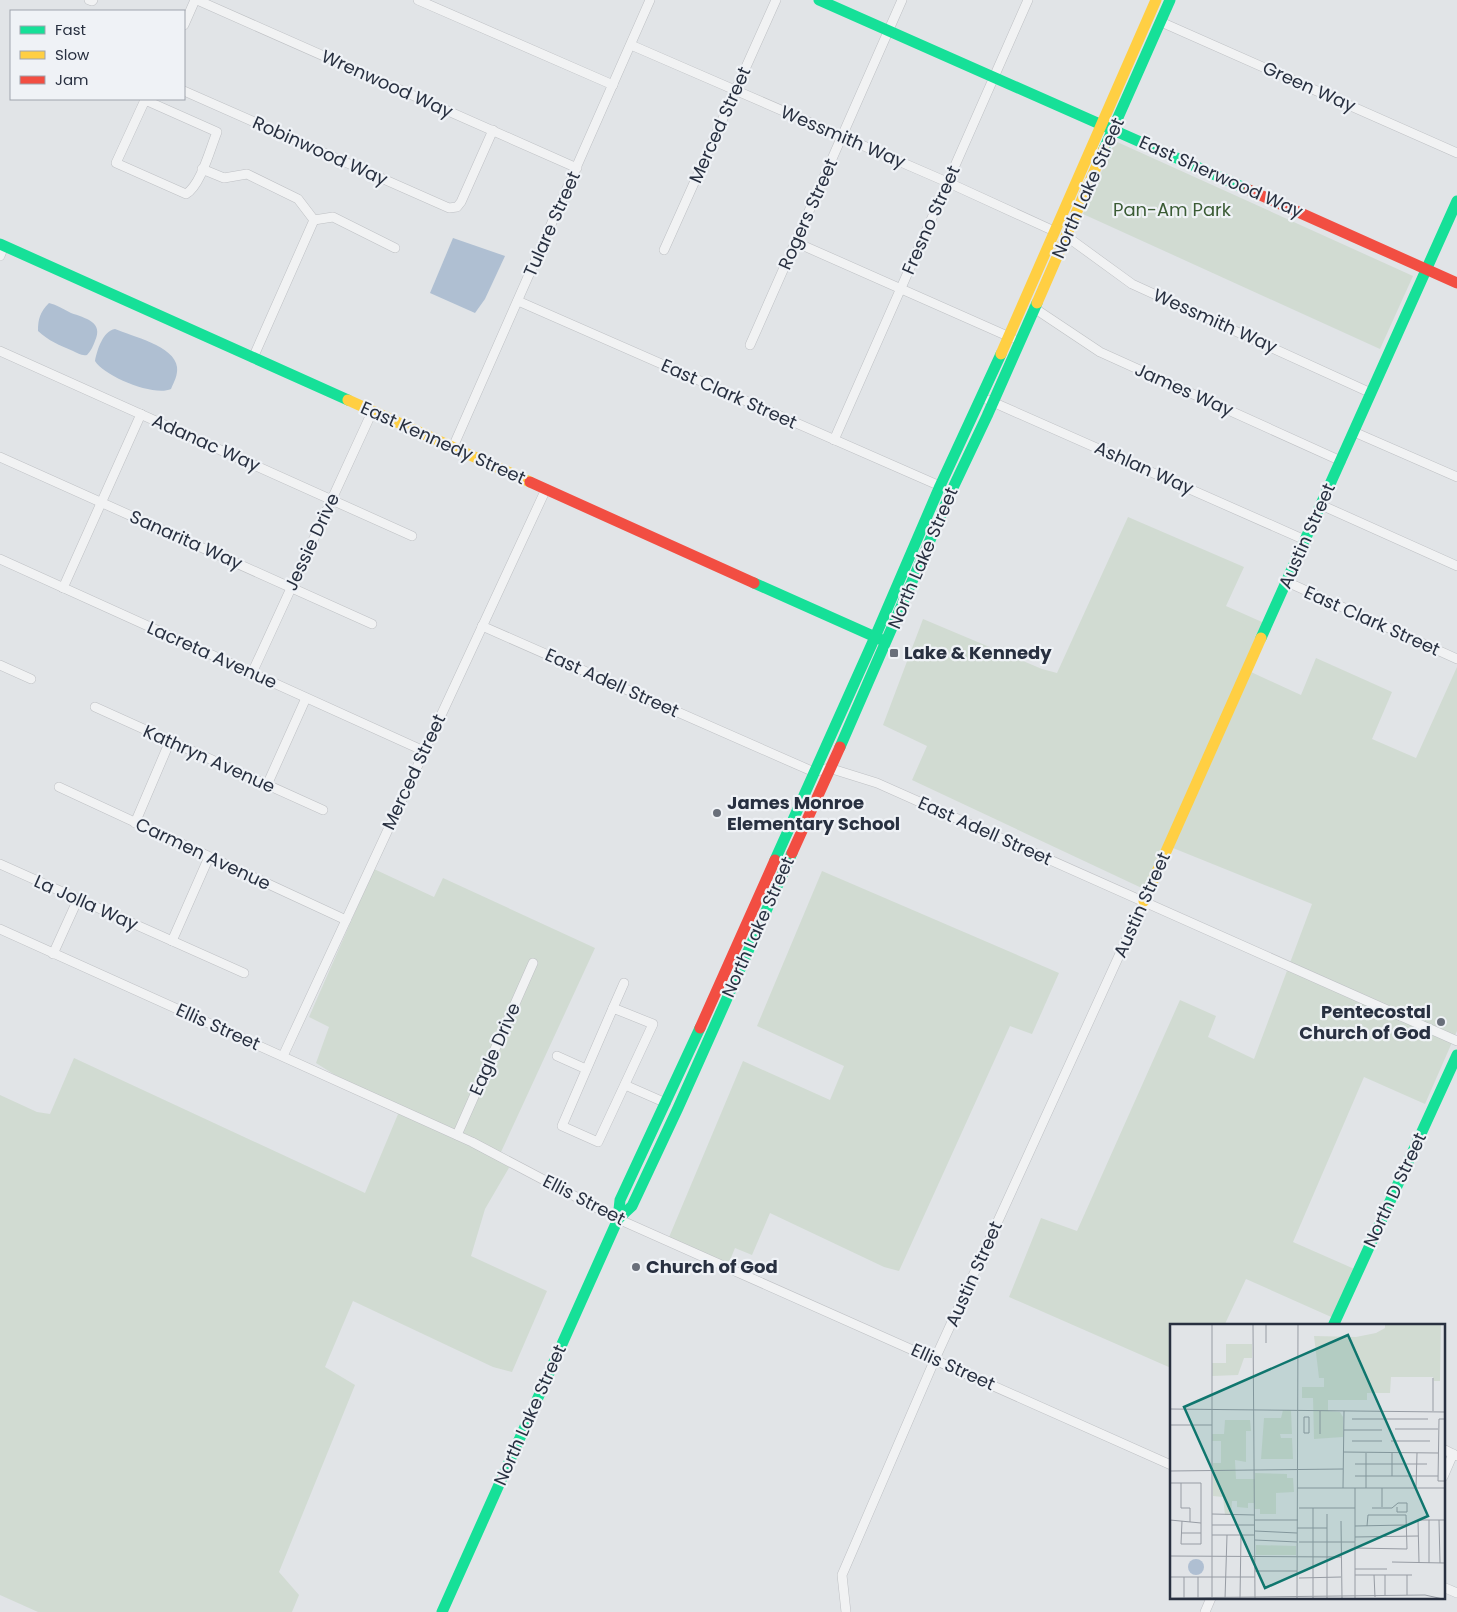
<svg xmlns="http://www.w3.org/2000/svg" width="1457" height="1612" viewBox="0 0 1457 1612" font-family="Poppins,sans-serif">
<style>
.green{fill:#d1dbd2}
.water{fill:#afbfd2}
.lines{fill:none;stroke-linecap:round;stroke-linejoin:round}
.street-casing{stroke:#bec0c4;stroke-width:10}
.street{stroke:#f1f2f3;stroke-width:9}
.fast{stroke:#16e098;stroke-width:11}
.slow{stroke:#ffcf43;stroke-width:11}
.jam{stroke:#f24e42;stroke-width:11}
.poi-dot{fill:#696f7a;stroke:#eff2f6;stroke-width:2}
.labels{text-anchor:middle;stroke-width:4.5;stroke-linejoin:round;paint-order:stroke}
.street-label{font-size:18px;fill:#283040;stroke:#eff2f6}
.park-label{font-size:18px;fill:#3b5c35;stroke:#eff2f6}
.poi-label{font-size:18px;font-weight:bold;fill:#283040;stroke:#eff2f6;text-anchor:start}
.inset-road{fill:none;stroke:#979ca4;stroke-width:1}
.view{fill:#0f766e;fill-opacity:0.15;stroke:#0f766e;stroke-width:2.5}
.inset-edge{fill:none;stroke:#283040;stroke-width:2.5}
</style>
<rect width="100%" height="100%" fill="#e1e4e7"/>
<g class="green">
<polygon points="1115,141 1413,276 1380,349 1083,214"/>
<polygon points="1128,517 1244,567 1226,606 1271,626 1251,672 1301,695 1316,658 1392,692 1372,739 1416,758 1457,667 1457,1031 1425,1104 1364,1077 1293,1242 1359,1271 1338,1320 1246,1279 1224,1326 1171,1326 1171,1368 1009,1297 1041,1218 1077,1231 1180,1000 1216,1016 1208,1037 1254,1059 1312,904 1168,846 1146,890 912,780 927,746 883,725 923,619 1042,669 1057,673"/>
<polygon points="374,869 434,897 443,878 595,948 501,1152 514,1159 485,1209 471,1256 547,1291 512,1372 493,1367 353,1301 325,1367 355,1385 279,1572 299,1595 292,1612 38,1612 0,1595 0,1095 37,1112 50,1114 74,1058 365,1193 401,1107 335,1075 316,1063 329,1027 309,1017"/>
<polygon points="822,871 1059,973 1032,1034 1010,1026 899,1271 884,1267 770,1213 752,1255 735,1248 728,1265 667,1242 743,1061 830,1100 844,1066 757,1026"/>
</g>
<g class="water">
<polygon points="453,238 505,256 485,299 475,313 430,293"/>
<path d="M49,303C57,305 63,309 71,313C85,318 104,322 95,341C93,346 91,351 87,355C81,356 78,353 73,351C59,345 49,341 38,331C38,319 40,312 49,303Z"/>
<path d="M115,329C131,336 175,346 177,367C178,375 174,382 171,389C154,397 104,376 95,361C97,350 103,331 115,329Z"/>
</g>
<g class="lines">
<defs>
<g id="street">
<polyline points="89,0 92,1 93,0"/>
<polyline points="197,0 577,168"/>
<polyline points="418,0 613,85"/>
<polyline points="1161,22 1457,153"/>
<polyline points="184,25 195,0"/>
<polyline points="631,45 947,182 1054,231"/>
<polyline points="184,91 449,208 457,207 461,202 493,130"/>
<path d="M145,100L217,132C210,149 201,185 186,194L116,163Z"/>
<polyline points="202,169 224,178 247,174 298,199 314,220 333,217 395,248"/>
<polyline points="1066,236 1132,284 1371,393"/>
<polyline points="795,242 1012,338"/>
<polyline points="664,250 776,0"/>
<polyline points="0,256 4,246"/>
<polyline points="518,301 940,486"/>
<polyline points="1034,308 1100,352 1341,461"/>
<polyline points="750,345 902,0"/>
<polyline points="0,351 412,536"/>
<polyline points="253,358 314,220"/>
<polyline points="988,400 1305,540"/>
<polyline points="1354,432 1457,477"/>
<polyline points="834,440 1028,0"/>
<polyline points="453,447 650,0"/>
<polyline points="0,457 372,624"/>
<polyline points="1321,505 1457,566"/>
<polyline points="0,559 424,751"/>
<polyline points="1287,582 1457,659"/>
<polyline points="63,588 141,414"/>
<polyline points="482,626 814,772 829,768 877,783 1457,1041"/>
<polyline points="0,665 31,679"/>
<polyline points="252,673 372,412"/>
<polyline points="95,707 323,810"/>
<polyline points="267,785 306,698"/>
<polyline points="59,787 346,920"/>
<polyline points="135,823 170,741"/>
<polyline points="0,864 244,973"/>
<polyline points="0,929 472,1142 618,1219 1171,1465"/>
<polyline points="172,941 209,857"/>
<polyline points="53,954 78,899"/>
<polygon points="613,1008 653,1024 598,1142 562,1126"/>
<polyline points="613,1008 624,983"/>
<polyline points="283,1056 546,489"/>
<polyline points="557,1056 586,1069"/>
<polyline points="625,1085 666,1103"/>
<polyline points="457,1135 533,963"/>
<polyline points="1443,1449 1457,1456"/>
<polyline points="1443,1477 1453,1454"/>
<polyline points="1443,1587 1457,1593"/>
<polyline points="846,1612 842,1575 935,1359 1144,901"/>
<polyline points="1205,1612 1211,1598"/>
</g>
</defs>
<use href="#street" class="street-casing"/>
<use href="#street" class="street"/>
<g class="fast">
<polyline points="819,0 1249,190"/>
<polyline points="1104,149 1170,0"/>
<polyline points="0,244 348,400"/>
<polyline points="754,583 882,640"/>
<polyline points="1261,638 1457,201"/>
<polyline points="840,747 951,492 987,416 1037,303"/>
<polyline points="775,860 875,637 940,486 1001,354"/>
<polyline points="618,1219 632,1206 678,1108 792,853"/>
<polyline points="1333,1326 1457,1055"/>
<polyline points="442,1612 618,1219 620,1200 700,1028"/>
</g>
<g class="slow">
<polyline points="1037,303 1104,149"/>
<polyline points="1001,354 1156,0"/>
<polyline points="348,400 530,482"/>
<polyline points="1144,901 1261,638"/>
</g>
<g class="jam">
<polyline points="1249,190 1457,283"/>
<polyline points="530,482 754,583"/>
<polyline points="792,853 840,747"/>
<polyline points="700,1028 775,860"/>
</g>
</g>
<g class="poi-dot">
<rect x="889" y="648" width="10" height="10" rx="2.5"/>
<circle cx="717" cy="813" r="5"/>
<circle cx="1441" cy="1022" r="5"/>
<circle cx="636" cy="1267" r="5"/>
</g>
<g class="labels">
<g class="street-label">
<text transform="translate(387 84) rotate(24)" y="6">Wrenwood Way</text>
<text transform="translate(1309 87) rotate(24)" y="6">Green Way</text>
<text transform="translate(720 125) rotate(-66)" y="6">Merced Street</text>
<text transform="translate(843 137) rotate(23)" y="6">Wessmith Way</text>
<text transform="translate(320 151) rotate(24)" y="6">Robinwood Way</text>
<text transform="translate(1221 177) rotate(24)" y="6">East Sherwood Way</text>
<text transform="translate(1088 188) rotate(-66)" y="6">North Lake Street</text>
<text transform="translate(808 214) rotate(-66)" y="6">Rogers Street</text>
<text transform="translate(931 220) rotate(-66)" y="6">Fresno Street</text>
<text transform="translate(552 224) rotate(-66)" y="6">Tulare Street</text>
<text transform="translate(1215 321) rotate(24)" y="6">Wessmith Way</text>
<text transform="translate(1184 390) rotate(24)" y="6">James Way</text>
<text transform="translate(729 394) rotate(24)" y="6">East Clark Street</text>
<text transform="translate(206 443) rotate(24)" y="6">Adanac Way</text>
<text transform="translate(443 443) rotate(24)" y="6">East Kennedy Street</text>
<text transform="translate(1144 468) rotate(24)" y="6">Ashlan Way</text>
<text transform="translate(1307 536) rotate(-66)" y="6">Austin Street</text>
<text transform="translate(186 540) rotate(24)" y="6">Sanarita Way</text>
<text transform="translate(312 542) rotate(-65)" y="6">Jessie Drive</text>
<text transform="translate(923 558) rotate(-67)" y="6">North Lake Street</text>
<text transform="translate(1372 621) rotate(24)" y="6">East Clark Street</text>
<text transform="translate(212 655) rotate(24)" y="6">Lacreta Avenue</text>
<text transform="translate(612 683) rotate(24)" y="6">East Adell Street</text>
<text transform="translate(209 759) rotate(24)" y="6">Kathryn Avenue</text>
<text transform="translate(414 772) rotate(-65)" y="6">Merced Street</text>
<text transform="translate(985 831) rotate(24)" y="6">East Adell Street</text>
<text transform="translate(203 854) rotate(25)" y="6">Carmen Avenue</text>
<text transform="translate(86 903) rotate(24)" y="6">La Jolla Way</text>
<text transform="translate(1142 905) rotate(-66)" y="6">Austin Street</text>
<text transform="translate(758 927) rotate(-66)" y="6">North Lake Street</text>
<text transform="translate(218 1027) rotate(24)" y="6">Ellis Street</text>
<text transform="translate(495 1049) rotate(-66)" y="6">Eagle Drive</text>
<text transform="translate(1395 1190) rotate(-65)" y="6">North D Street</text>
<text transform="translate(584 1200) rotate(27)" y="6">Ellis Street</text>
<text transform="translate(974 1274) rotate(-66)" y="6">Austin Street</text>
<text transform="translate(953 1367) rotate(24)" y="6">Ellis Street</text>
<text transform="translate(530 1415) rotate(-66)" y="6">North Lake Street</text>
</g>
<g class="park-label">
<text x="1172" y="216">Pan-Am Park</text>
</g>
<g class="poi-label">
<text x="904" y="659">Lake &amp; Kennedy</text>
<text x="727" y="809">James Monroe<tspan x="727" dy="21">Elementary School</tspan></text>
<text x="1431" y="1018" text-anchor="end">Pentecostal<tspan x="1431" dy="21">Church of God</tspan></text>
<text x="646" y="1273">Church of God</text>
</g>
</g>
<g transform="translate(1170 1324)">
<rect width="275" height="275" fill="#e1e4e7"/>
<path d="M215,0H271L270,57H264L263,53H221L220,69H197V76H158V87L170,88L173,93V113L144,115L143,74H132V63H154V54H149L144,12L186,13L206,9L215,4ZM56,20H82V34H74L68,51L42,52V39H56ZM113,86H121L122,110H110L111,114H122L123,135H91L94,94H111ZM55,96H80L81,107H76V138L65,136L66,155H85V149L117,150V154H123L124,168L106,169V190H90V185H84V179H78V184L67,183V177H62L61,191H55L53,173L43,172V139H51V117H42V110H54ZM86,221L126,222V231H86Z" fill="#d1dbd2"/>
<path d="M18 243a8 8 0 1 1 16 0a8 8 0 1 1-16 0Z" fill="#afbfd2"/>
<path class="inset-road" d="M83,0L85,275M96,19V0M0,85L275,88M0,85V101H42M150,87V110M263,87V54M134,93H139V109H134ZM182,95H258M275,95H269L268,157H275M225,105H268M174,106H212M182,117H212M221,117H260M173,128L268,129M185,140H257M0,147L173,145M185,152H268M222,152V129M0,159H31V220H11L12,197M11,159V184H20V198M127,164H275M173,164L174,87M185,164V275M196,164V129M212,164V183M246,164L247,129M129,184H185M143,184V274M202,184H222L228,179H237V188H227V183M42,190L85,191M157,190V274M0,196L31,199M85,196H128M259,196V239M269,196L270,239M171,197L172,274M42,201H85M185,202L236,201M127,204H157M85,207L127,209M12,209H31M42,211H85M185,213L248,212M85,216L127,218M129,218H185M185,224L237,225L236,191H198L197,202M0,232L171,233M222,238L275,239M249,239L248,196H275M185,245H217M85,247H127M185,251H242M204,251L205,273M237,251V271M0,253H85M28,253V274M129,254L171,253M215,271V251M0,274L255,271L273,275M14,274V253M70,274L71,211M127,274L128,0M42,275V0M55,275L57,211"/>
<path class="view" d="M178,11L258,192L95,264L14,83Z"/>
<rect width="275" height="275" class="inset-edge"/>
</g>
<rect x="10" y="10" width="175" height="90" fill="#eff2f6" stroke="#9fa4ad"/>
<rect x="20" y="26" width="25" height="8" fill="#16e098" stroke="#9fa4ad"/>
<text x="55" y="35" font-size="15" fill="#283040">Fast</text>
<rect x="20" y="51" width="25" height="8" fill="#ffcf43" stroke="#9fa4ad"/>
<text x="55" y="60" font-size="15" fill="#283040">Slow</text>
<rect x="20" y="76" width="25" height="8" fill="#f24e42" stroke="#9fa4ad"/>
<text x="55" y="85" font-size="15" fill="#283040">Jam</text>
</svg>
